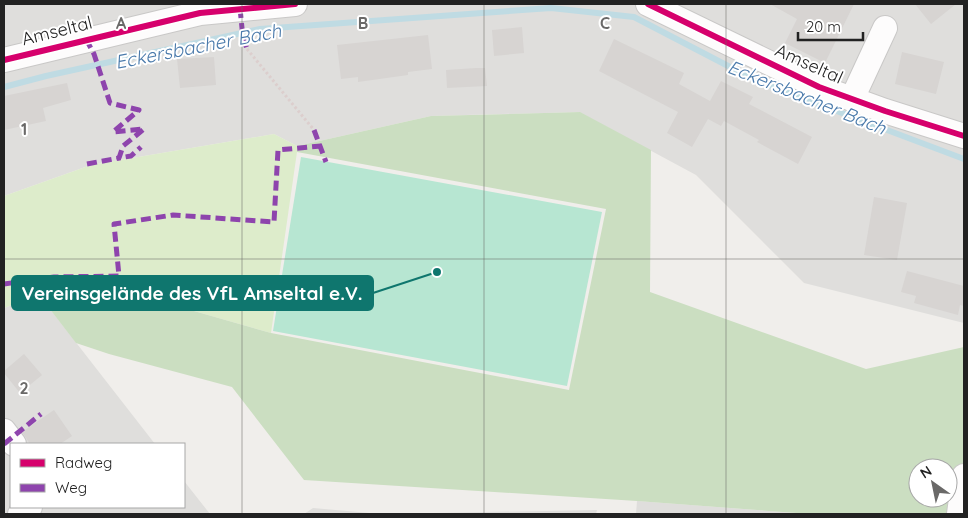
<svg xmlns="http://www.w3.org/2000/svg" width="968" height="518" viewBox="0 0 968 518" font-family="Quicksand,sans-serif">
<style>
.residential{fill:#dfdedc}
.grass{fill:#ddeccb}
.forest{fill:#cbdec1;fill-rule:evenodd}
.pitch{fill:#b7e6d2}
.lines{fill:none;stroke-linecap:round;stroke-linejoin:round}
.stream{stroke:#bfdbe3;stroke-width:6}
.building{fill:#d7d4d2}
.minor-casing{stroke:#c9c8c7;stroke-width:26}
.path{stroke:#dccecd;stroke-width:3;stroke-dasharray:2.5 2.5;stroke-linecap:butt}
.minor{stroke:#fdfcfc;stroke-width:24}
.quiet{stroke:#8e44ad;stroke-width:5;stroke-dasharray:10 5;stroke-linecap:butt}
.cycleway-casing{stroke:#fff;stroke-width:9}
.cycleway{stroke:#d6006c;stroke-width:6}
.grid{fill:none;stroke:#6a6968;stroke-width:1;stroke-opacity:0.55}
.labels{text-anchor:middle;stroke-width:4;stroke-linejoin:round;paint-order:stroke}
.street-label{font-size:18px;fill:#222;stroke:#fff}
.water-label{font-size:19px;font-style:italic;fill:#4a7aab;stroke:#fff}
.grid-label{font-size:16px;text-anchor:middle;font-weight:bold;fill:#6a6968;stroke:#fff;stroke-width:4;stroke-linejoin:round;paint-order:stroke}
.leader{fill:none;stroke:#0f766e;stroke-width:2}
.callout-dot{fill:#0f766e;stroke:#fff;stroke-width:2}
.callout{fill:#0f766e;stroke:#0f766e;stroke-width:2}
.callout-label{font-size:19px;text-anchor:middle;font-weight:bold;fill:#fff}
</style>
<rect width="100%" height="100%" fill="#f0eeeb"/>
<g class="residential">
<polygon points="4,4 964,4 964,323 804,283 696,175 579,112 431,116 297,146 274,134 91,165 4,196"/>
<polygon points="39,295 155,444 11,444 11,507 184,507 184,481 210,514 4,514 4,308"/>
<polygon points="637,501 810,514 636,514"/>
<polygon points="313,508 381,514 597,510 596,514 304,514"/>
</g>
<polygon class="grass" points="274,134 297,146 297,152 271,333 187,309 39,295 4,308 4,196 91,165"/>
<path class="forest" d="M580,112L651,150L650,292L866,369L964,347V505L960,514H810L637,501L304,480L232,387L109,354L76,343L39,295L187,309L271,333L569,390L606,209L297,152V146L431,116ZM918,468H948V498H918Z"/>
<polygon class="pitch" points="301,157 602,212 567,386 273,331"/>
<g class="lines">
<polyline class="stream" points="4,87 46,76 260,29 551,8 634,17 757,81 964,159"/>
</g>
<g class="building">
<polygon points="770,4 854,4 825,63 785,43 797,19"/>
<polygon points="915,4 956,4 931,24"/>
<polygon points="522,27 524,53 494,56 492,30"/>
<polygon points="428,35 432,69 408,72 408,75 358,82 358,77 341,79 337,45"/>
<polygon points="614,39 684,73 679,84 710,101 721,81 753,97 749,104 812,137 798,164 757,142 759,140 724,121 721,126 708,119 692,147 667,133 678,112 599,71"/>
<polygon points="902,52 944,62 936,94 895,84"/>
<polygon points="214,57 216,85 180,88 177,59"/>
<polygon points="476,68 485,68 487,86 447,88 446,70"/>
<polygon points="67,83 71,100 43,108 46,121 4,130 4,96"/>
<polygon points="874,197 907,203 897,260 864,255"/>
<polygon points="907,271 964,286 964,306 960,305 958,315 914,303 916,296 901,292"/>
<polygon points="24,354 42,375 20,393 4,373 4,371"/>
<polygon points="54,410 72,436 60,444 30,444 22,432"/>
</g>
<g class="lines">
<defs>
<g id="minor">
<polyline points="648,4 819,87 885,111 964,136"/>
<polyline points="4,60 200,13 295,4"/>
<polyline points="852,99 885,28"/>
<polyline points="4,431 14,444"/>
<polyline points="20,514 30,507"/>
<polyline points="959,514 964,476"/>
</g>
</defs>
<use href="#minor" class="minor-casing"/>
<polyline class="path" points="247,49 314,130"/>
<use href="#minor" class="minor"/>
<g class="quiet">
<polyline points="240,8 243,38 247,49"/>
<polyline points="86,39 94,54 110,103 139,110 113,132 144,129 123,146 119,158 131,156 141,147"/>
<polyline points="314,130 326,162"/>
<polyline points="87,164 119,158"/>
<polyline points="4,284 54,277 119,276 114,224 173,215 274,222 278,150 321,146"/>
<polyline points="4,444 41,414"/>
</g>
<defs>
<g id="cycleway">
<polyline points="648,4 819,87 885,111 964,136"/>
<polyline points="4,60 200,13 295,4"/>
</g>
</defs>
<use href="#cycleway" class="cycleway-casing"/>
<use href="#cycleway" class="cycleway"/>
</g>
<path class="grid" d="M242,4V514M484,4V514M726,4V514M4,259H964"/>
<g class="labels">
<g class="street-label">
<text transform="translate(57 31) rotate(-14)" y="6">Amseltal</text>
<text transform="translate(809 64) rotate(24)" y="6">Amseltal</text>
</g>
<g class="water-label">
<text transform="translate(198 46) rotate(-11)" y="7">Eckersbacher Bach</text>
<text transform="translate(807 97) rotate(22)" y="7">Eckersbacher Bach</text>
</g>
</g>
<g class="grid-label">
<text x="121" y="29">A</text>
<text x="363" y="29">B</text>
<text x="605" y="29">C</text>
<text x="24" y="135">1</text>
<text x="24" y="394">2</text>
</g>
<path class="leader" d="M437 272L373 293"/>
<circle class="callout-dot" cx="437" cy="272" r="5"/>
<rect class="callout" x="12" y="276" width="361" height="34" rx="5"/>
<g class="callout-label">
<text x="192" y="300">Vereinsgelände des VfL Amseltal e.V.</text>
</g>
<rect width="968" height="518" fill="none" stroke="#222222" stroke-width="10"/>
<rect x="10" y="443" width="175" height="65" fill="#ffffff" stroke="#a7a7a7"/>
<rect x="20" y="459" width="25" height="8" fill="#d6006c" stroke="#a7a7a7"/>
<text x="55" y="468" font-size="15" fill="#222222">Radweg</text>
<rect x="20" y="484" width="25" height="8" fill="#8e44ad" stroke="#a7a7a7"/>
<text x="55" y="493" font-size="15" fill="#222222">Weg</text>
<g transform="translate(933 483) rotate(327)"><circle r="24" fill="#ffffff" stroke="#a7a7a7"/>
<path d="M0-4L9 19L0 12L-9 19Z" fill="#6a6968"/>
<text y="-8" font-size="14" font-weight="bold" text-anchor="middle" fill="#222222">N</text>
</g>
<path d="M798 32v8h65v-8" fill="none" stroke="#222222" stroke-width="2.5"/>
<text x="806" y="32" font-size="15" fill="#222222" stroke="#ffffff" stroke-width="4" paint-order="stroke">20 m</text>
</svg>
